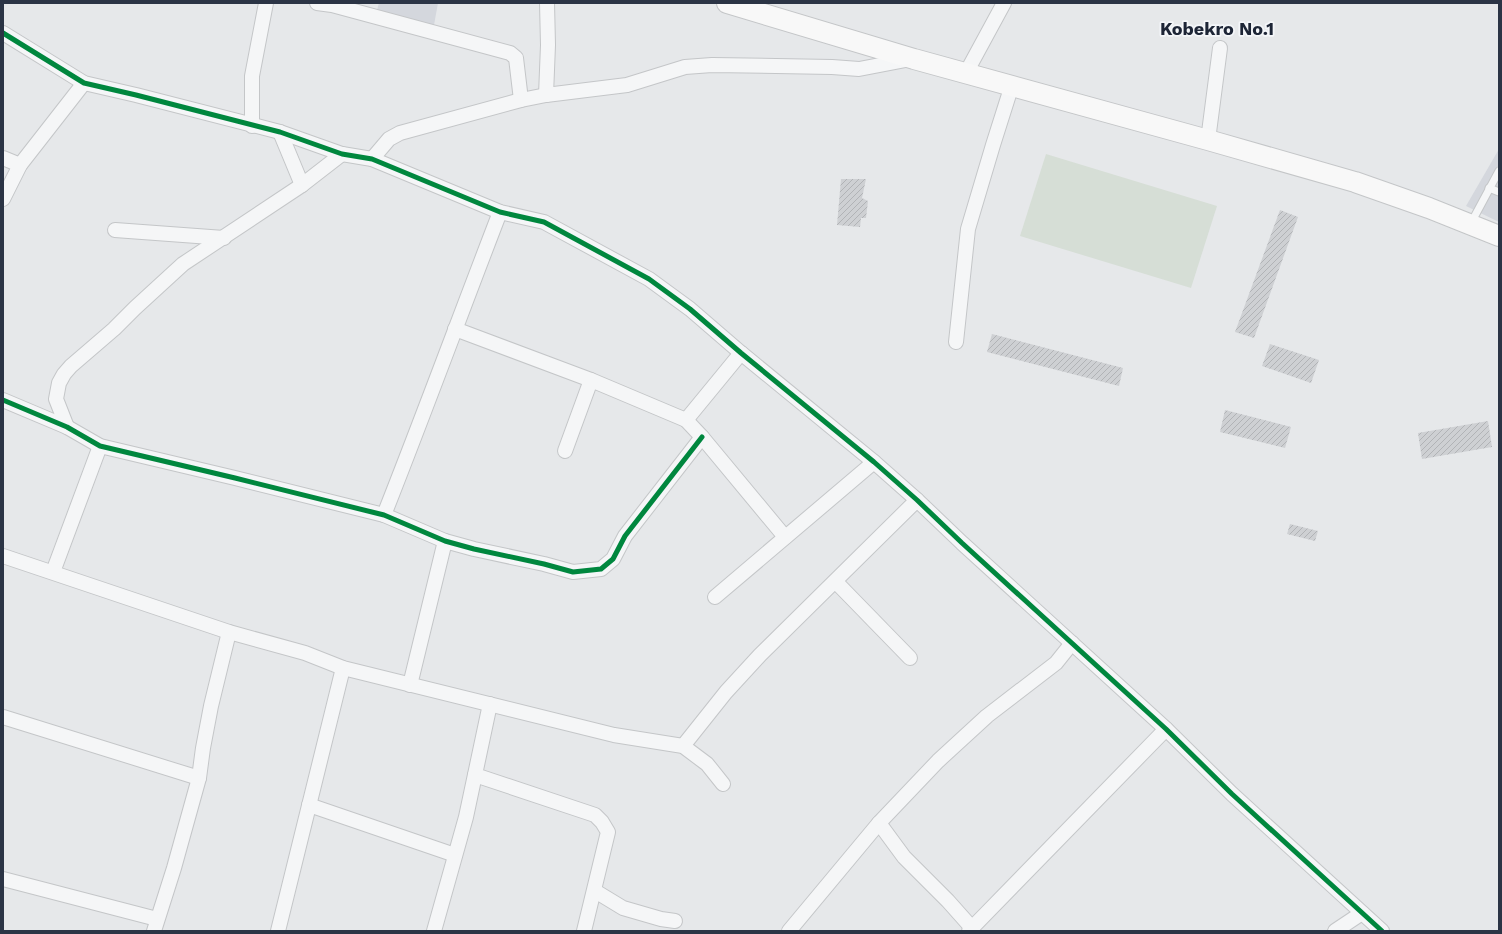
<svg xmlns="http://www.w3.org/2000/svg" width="1502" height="934" viewBox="0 0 1502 934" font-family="'Work Sans',sans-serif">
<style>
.built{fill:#d4d7dd}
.green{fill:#d6ded6}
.building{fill:url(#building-hatch)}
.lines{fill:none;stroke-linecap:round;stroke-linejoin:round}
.service-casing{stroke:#c4c6c8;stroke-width:9}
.minor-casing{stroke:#c4c6c8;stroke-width:16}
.secondary-casing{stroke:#c4c6c8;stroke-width:22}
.service{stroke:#f5f6f7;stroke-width:7}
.minor{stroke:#f5f6f7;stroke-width:14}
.secondary{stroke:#f8f8f8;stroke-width:20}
.cycleway-casing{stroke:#f4f6f9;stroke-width:8}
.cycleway{stroke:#00873e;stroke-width:5}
.labels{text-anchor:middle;stroke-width:3.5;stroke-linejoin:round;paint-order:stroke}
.district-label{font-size:18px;font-weight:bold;fill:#1d2536;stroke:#f4f6f9}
</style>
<defs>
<pattern id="building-hatch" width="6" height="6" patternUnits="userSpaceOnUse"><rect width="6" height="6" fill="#ced0d3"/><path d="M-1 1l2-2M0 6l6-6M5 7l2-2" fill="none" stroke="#b1b3b6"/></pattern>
</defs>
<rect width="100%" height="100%" fill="#e6e8ea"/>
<g class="built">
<polygon points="379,3 438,3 434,25 377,10"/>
<polygon points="1499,149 1499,222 1466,206"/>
</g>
<polygon class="green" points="1046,154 1217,206 1191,288 1020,236"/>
<g class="building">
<polygon points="841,179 866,179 862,198 868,201 866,218 861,218 860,227 837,225"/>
<polygon points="1280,210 1298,217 1254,338 1235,332"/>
<polygon points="992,334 1123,368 1119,386 987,352"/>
<polygon points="1270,344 1319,360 1311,383 1262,366"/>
<polygon points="1225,410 1291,427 1285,448 1220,432"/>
<polygon points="1488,421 1492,447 1422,459 1418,433"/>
<polygon points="1290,524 1318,531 1315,541 1287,534"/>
</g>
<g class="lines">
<defs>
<g id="service">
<polyline points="1489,188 1499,192"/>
<polyline points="1471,223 1499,171"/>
</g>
<g id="minor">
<polyline points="317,3 332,5 510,53 516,58 521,100"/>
<polyline points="3,33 84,83 136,95 280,132 342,154 372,159 500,212 544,222 649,279 690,309 741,353 874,462 917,500 962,543 1166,729 1232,794 1382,931"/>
<polyline points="966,73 1004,3"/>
<polyline points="546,95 548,45 547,3"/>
<polyline points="252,126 252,76 266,3"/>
<polyline points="280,132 302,185"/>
<polyline points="1208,140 1220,48"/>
<polyline points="3,158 20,165"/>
<polyline points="372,159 389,139 400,133 521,100 546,95 627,85 685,67 712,65 832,67 859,69 911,59"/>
<polyline points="3,199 20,165 84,83"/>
<polyline points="115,230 224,238"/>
<polyline points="455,329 591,380 686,420 702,437 785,537"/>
<polyline points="956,342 968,229 993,145 1012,85"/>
<polyline points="3,400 67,427 100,446 235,478 384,515 445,541 474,549 544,564 573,572 601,569 613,559 625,536 702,437"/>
<polyline points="686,420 741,353"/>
<polyline points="67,427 56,399 59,383 64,374 71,366 114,329 135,308 183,264 302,185 342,154"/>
<polyline points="565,451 591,380"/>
<path d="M384,515C424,414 461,313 500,212"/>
<polyline points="3,556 229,632 305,653 343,668 614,735 683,746 707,764 723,784"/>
<polyline points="53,572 100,446"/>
<polyline points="836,582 910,658"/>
<polyline points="715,597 874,462"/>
<polyline points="410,685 445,541"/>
<polyline points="3,717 199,778"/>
<polyline points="683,746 726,692 760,655 917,500"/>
<polyline points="475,775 595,815 602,822 608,832 584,931"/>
<polyline points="309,805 455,855"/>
<polyline points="879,823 904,857 948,901 972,928"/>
<polyline points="3,879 157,919"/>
<polyline points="595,891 623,908 661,919 675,921"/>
<polyline points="154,931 174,868 199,778 203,748 211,706 229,632"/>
<polyline points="278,931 343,668"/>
<polyline points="434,931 466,817 490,704"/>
<polyline points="789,931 879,823 938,761 987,716 1056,663 1072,643"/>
<polyline points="969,931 1166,729"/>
<polyline points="1335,931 1362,913"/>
</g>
<polyline id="secondary" points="727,3 914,59 1208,140 1355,182 1429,208 1499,236"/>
</defs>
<use href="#service" class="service-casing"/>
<use href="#minor" class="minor-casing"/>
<use href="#secondary" class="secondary-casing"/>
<use href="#service" class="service"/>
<use href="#minor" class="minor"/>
<use href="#secondary" class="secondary"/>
<defs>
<g id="cycleway">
<polyline points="3,33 84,83 136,95 280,132 342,154 372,159 500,212 544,222 649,279 690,309 741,353 874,462 917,500 962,543 1166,729 1232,794 1382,931"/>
<polyline points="3,400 67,427 100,446 235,478 384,515 445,541 474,549 544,564 573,572 601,569 613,559 625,536 702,437"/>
</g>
</defs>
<use href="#cycleway" class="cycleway-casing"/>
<use href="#cycleway" class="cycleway"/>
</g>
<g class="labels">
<g class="district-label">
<text x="1217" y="35">Kobekro No.1</text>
</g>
</g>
<rect width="1502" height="934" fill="none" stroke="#2b3445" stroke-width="8"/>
</svg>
